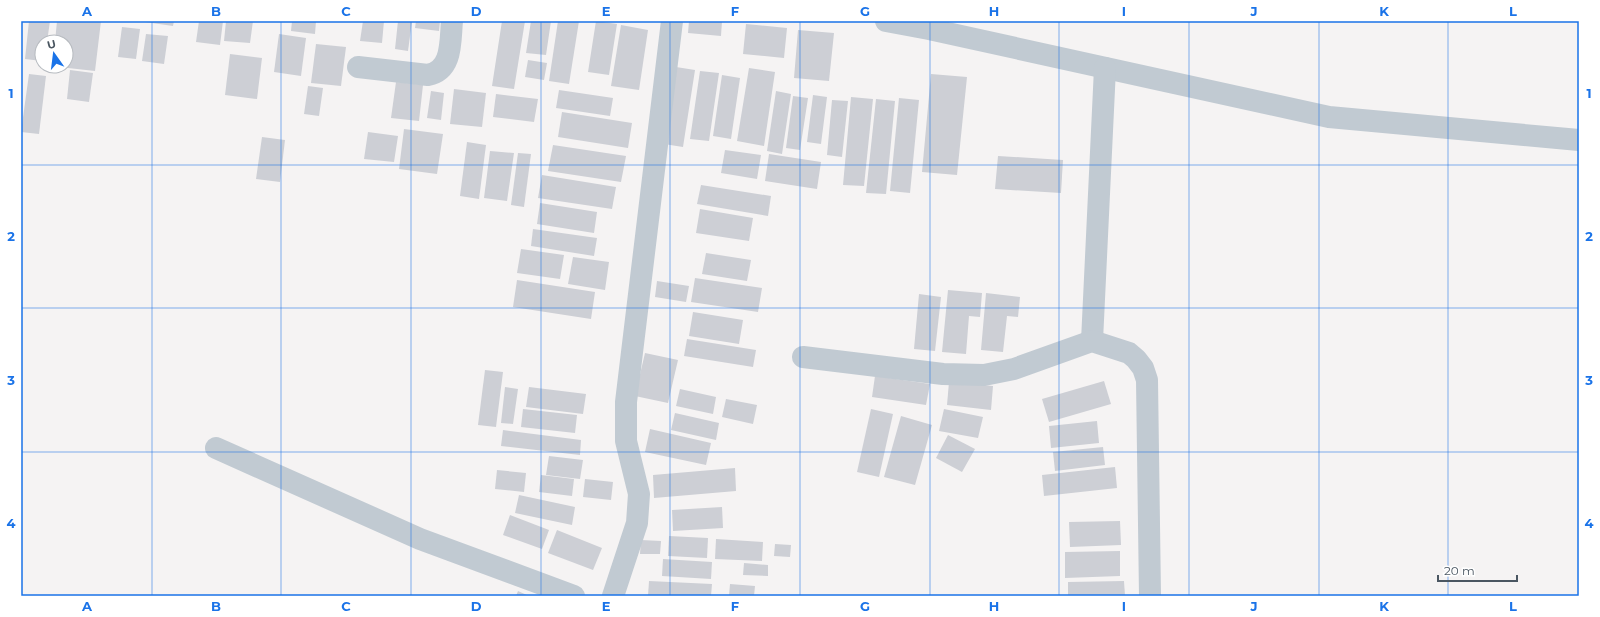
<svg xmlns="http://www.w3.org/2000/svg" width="1600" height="617" viewBox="0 0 1600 617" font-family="Montserrat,sans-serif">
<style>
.building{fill:#cdcfd5}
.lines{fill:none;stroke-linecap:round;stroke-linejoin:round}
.minor{stroke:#c1cad2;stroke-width:22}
.grid{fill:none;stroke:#1a73e8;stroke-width:1;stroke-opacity:0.55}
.neatline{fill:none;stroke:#1a73e8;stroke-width:1.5}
.grid-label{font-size:13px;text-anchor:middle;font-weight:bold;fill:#1a73e8}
</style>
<rect width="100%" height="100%" fill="#f5f3f3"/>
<g class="building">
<polygon points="29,21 50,21 47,42 42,42 42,61 25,59"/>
<polygon points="57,21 101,21 95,71 59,67 66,66 66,42 55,42"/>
<polygon points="138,21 174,21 173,26"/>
<polygon points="199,21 223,21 220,45 196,42"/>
<polygon points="226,21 253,21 250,43 224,41"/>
<polygon points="292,21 316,21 315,34 291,31"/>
<polygon points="363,21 384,21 382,43 360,41"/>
<polygon points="398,21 412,21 408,51 395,49"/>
<polygon points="416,21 440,21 439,31 415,28"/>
<polygon points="502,21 525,21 514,89 492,86"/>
<polygon points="531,21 551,21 546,55 526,53"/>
<polygon points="558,21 579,21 569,84 549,81"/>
<polygon points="596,21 617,24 609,75 588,72"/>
<polygon points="689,21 722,21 721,36 688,33"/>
<polygon points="746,24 787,28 784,58 743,54"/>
<polygon points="621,25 648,30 639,90 611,86"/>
<polygon points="122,27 140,29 136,59 118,57"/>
<polygon points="798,30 834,33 829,81 794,78"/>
<polygon points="146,34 168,36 164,64 142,61"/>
<polygon points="279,34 306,38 301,76 274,72"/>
<polygon points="316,44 346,47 341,86 311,83"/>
<polygon points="230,54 262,58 257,99 225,95"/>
<polygon points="528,60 547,63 544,80 525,77"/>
<polygon points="676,67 695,70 683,147 664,144"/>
<polygon points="749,68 775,72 764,146 737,141"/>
<polygon points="70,70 93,73 89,102 67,99"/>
<polygon points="700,71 719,73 709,141 690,139"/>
<polygon points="29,74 46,76 39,134 21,132"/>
<polygon points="931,74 967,77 957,175 922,172"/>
<polygon points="722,75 740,78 731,139 713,136"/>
<polygon points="396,82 423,85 419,121 391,118"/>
<polygon points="308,86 323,88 319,116 304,114"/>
<polygon points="454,89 486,93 482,127 450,124"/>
<polygon points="559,90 613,98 610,116 556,108"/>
<polygon points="431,91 444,93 441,120 427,118"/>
<polygon points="776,91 791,94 782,154 767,151"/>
<polygon points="496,94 538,99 534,122 493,117"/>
<polygon points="813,95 827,97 821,144 807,142"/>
<polygon points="793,96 808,98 800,150 786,148"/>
<polygon points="851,97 873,99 864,186 843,185"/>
<polygon points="899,98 919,100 910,193 890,191"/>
<polygon points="876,99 895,101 886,194 866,193"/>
<polygon points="832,100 848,101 842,157 827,155"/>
<polygon points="562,112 632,123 628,148 558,137"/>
<polygon points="404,129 443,134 437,174 399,169"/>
<polygon points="368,132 398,136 394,162 364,159"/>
<polygon points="262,137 285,140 280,182 256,179"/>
<polygon points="467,142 486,145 479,199 460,196"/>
<polygon points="553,145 626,156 621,182 548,171"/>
<polygon points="725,150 761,155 757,179 721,173"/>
<polygon points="490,151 514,153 507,201 484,198"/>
<polygon points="518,153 531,154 524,207 511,205"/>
<polygon points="769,154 821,162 817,189 765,181"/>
<polygon points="998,156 1063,160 1061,193 995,189"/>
<polygon points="542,175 616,187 612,209 538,198"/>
<polygon points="701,185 771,196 768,216 697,204"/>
<polygon points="540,203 597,212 594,233 537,224"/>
<polygon points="700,209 753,218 749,241 696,233"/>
<polygon points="533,229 597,238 594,256 531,246"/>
<polygon points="521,249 564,255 560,279 517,273"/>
<polygon points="706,253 751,260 747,281 702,274"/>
<polygon points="573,257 609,262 605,290 568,284"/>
<polygon points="695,278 762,288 758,312 691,302"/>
<polygon points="517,280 595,292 591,319 513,307"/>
<polygon points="657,281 689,286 686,302 655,297"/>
<polygon points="948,290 982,293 980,317 969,316 966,354 942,352"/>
<polygon points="986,293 1020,297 1018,317 1007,316 1003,352 981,350"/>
<polygon points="919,294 941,297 935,351 914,349"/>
<polygon points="693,312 743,320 739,344 689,336"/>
<polygon points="687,339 756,350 753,367 684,356"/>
<polygon points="645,353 678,360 668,403 635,396"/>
<polygon points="485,370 503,372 496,427 478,425"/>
<polygon points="875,376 930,384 926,405 872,397"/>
<polygon points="1104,381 1111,404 1049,422 1042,399"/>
<polygon points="949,382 993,386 991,410 947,405"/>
<polygon points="505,387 518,389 513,424 501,423"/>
<polygon points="529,387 586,394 583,414 526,407"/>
<polygon points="680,389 716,397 713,414 676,406"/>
<polygon points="726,399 757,405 753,424 722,417"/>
<polygon points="523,409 577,415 575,433 521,427"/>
<polygon points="871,409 893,414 879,477 857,472"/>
<polygon points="944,409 983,417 978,438 939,431"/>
<polygon points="675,413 719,423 716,440 671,430"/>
<polygon points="901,416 932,425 915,485 884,477"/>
<polygon points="1097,421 1099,443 1051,448 1049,426"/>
<polygon points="650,429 711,443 706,465 645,452"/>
<polygon points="503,430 581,440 580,455 501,446"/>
<polygon points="948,435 975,449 962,472 936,458"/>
<polygon points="1103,447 1105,465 1055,471 1053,452"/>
<polygon points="549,456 583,460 580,479 546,475"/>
<polygon points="1115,467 1117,488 1044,496 1042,475"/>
<polygon points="735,468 736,491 654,498 653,475"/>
<polygon points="497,470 526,473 524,492 495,489"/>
<polygon points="541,475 574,479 572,496 539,492"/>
<polygon points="585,479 613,482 611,500 583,497"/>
<polygon points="519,495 575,507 572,525 515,513"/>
<polygon points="722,507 723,528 673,531 672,510"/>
<polygon points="510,515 549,530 542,549 503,535"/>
<polygon points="1120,521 1121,545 1070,547 1069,522"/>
<polygon points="557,530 602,548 593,570 548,553"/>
<polygon points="669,536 708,538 707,558 668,556"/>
<polygon points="716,539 763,542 762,561 715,559"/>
<polygon points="641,540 661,541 660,554 640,554"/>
<polygon points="775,544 791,545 790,557 774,556"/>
<polygon points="1120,551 1120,576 1065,578 1065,552"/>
<polygon points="663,559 712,562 711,579 662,576"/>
<polygon points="744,563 768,565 768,576 743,575"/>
<polygon points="649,581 712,584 711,596 648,596"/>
<polygon points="1124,581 1125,596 1068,596 1068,582"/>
<polygon points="730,584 755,586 754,596 729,596"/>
<polygon points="518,591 529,596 516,596"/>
</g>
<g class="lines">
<g class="minor">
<polyline points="886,21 929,29 1329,117 1579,140"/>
<path d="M358,67L428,75C453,70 450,41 452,21"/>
<polyline points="1092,341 1105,68"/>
<polyline points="803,357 943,374 984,375 1014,369 1092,341 1129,353 1136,359 1143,368 1147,380 1150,596"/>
<polyline points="216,448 420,539 574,596"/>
<polyline points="613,596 637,523 639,494 626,441 626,402 672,21"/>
</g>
</g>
<path class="grid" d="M152,21V596M281,21V596M411,21V596M541,21V596M670,21V596M800,21V596M930,21V596M1059,21V596M1189,21V596M1319,21V596M1448,21V596M21,165H1579M21,308H1579M21,452H1579"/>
<rect width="1600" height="617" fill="none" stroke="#ffffff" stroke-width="44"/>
<g transform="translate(54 54) rotate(346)"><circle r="19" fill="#ffffff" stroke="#b7bbc0"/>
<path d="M0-3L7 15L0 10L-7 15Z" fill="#1a73e8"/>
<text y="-6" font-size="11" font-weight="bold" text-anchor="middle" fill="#4a5661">U</text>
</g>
<path d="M1438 575v6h79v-6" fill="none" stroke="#4a5661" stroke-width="2"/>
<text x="1444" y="575" font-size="12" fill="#4a5661" stroke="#ffffff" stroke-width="3" paint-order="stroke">20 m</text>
<rect x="22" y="22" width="1556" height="573" class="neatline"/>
<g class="grid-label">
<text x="87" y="16">A</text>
<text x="216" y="16">B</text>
<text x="346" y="16">C</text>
<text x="476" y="16">D</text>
<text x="606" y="16">E</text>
<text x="735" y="16">F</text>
<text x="865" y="16">G</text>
<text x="994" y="16">H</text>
<text x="1124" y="16">I</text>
<text x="1254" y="16">J</text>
<text x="1384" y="16">K</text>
<text x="1513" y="16">L</text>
<text x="11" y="98">1</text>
<text x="1589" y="98">1</text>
<text x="11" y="241">2</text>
<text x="1589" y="241">2</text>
<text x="11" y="385">3</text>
<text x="1589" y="385">3</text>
<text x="11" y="528">4</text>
<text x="1589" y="528">4</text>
<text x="87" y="611">A</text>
<text x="216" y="611">B</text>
<text x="346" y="611">C</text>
<text x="476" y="611">D</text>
<text x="606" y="611">E</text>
<text x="735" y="611">F</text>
<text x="865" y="611">G</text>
<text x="994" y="611">H</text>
<text x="1124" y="611">I</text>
<text x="1254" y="611">J</text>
<text x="1384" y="611">K</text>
<text x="1513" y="611">L</text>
</g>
</svg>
